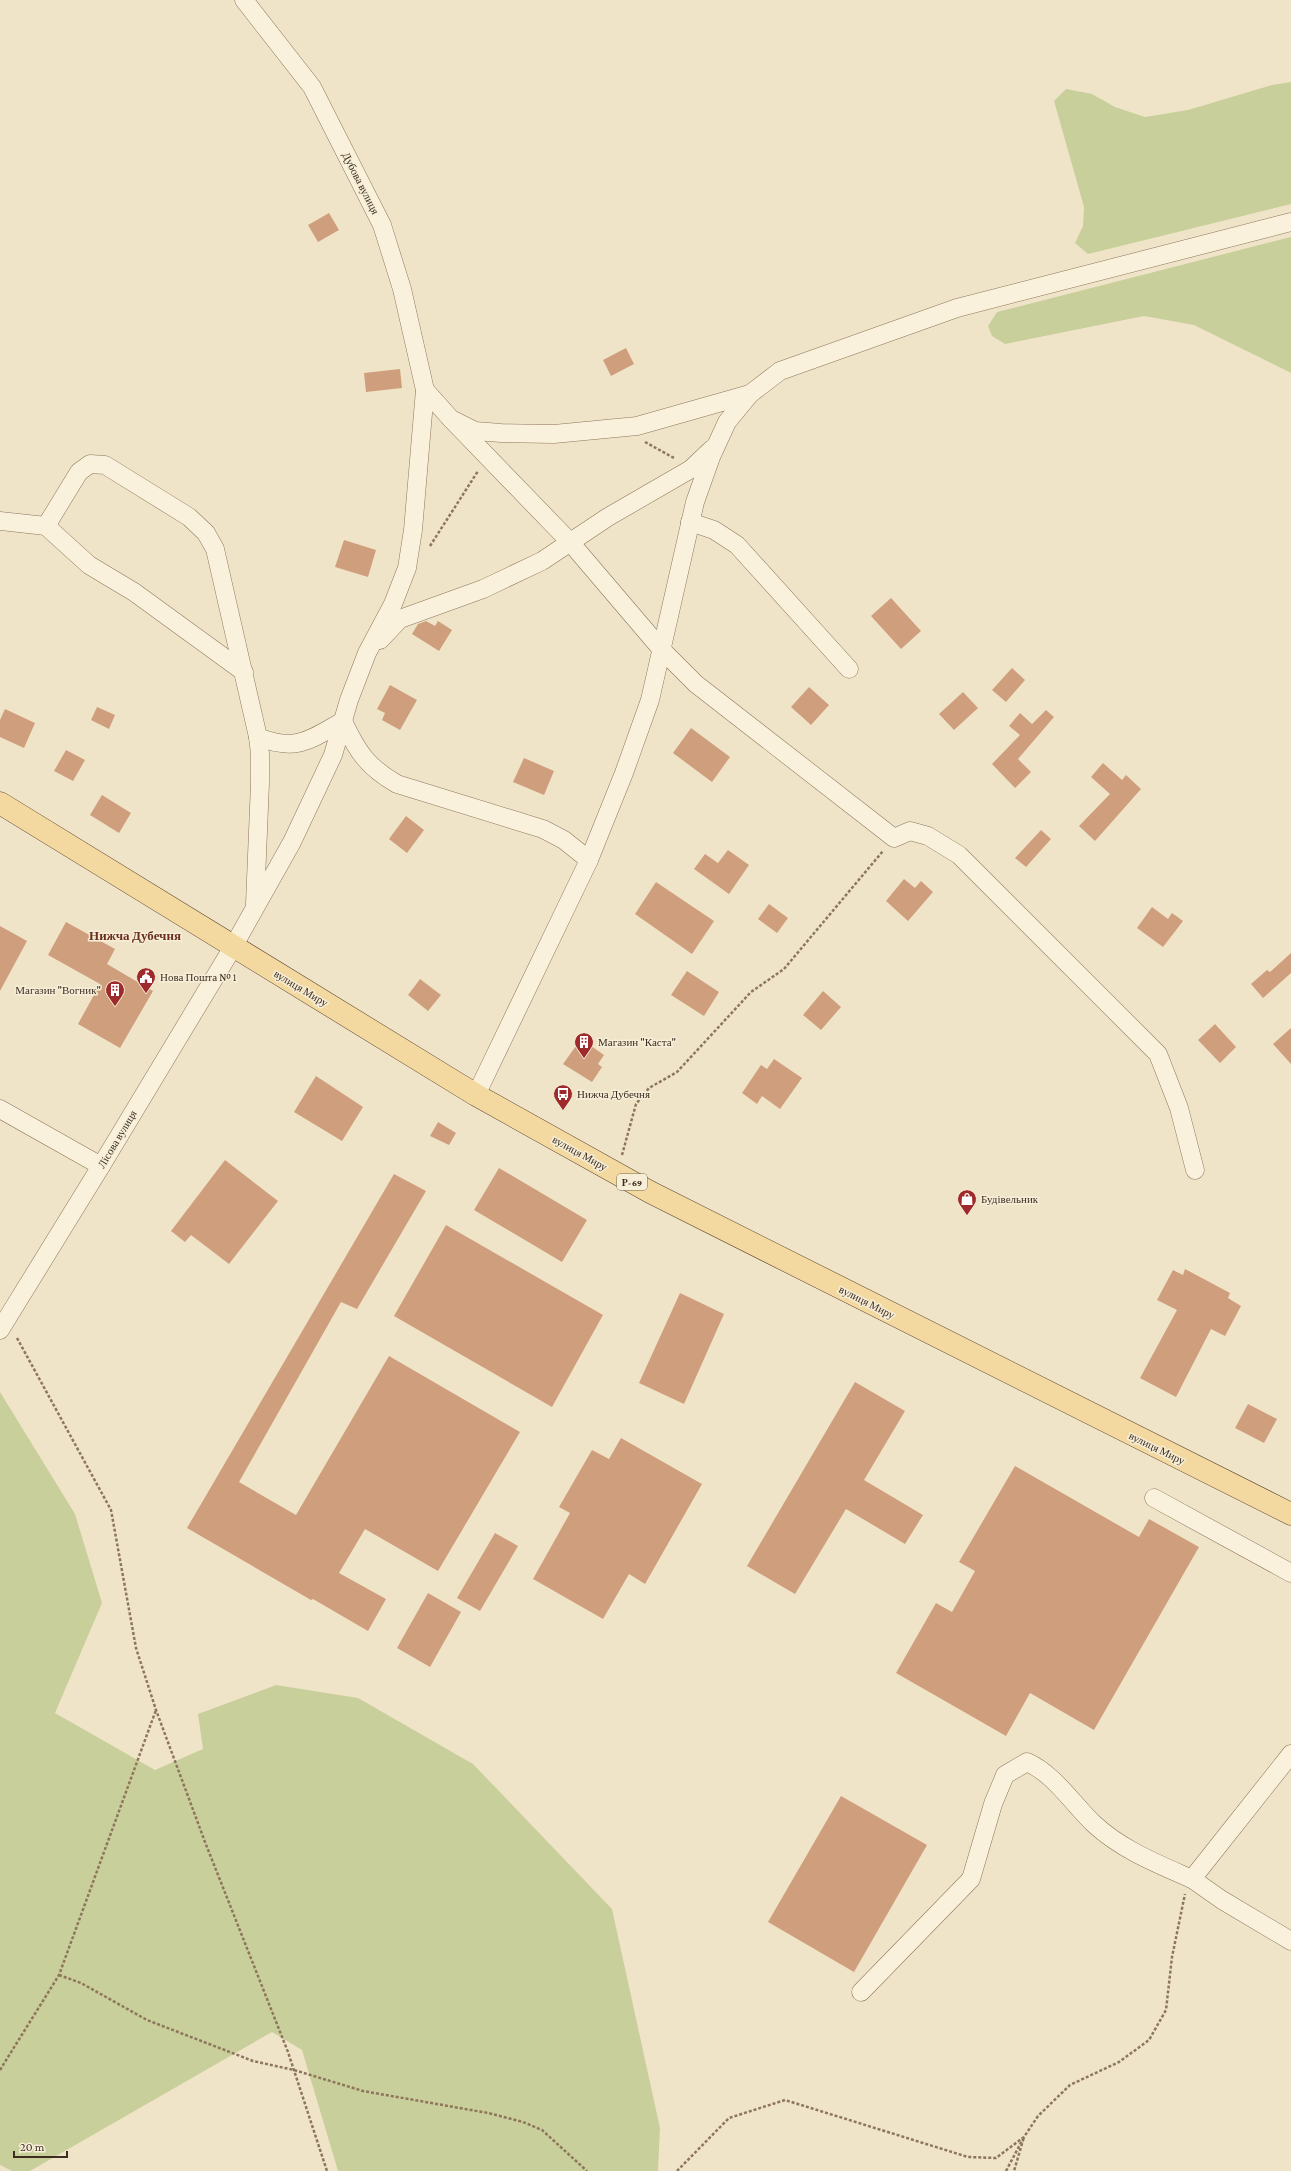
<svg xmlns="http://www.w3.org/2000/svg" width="1291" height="2171" viewBox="0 0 1291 2171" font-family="'Crimson Pro',serif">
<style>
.green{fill:#c9cf9b}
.building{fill:#cf9f7d}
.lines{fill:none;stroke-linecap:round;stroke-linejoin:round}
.minor-casing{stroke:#8d765c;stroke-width:19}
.major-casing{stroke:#5b4430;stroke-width:23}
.path{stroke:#8d765c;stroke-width:2.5;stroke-dasharray:3 2;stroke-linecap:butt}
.minor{stroke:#faf1dc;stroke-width:18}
.major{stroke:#f3d9a0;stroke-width:22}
.labels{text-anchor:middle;stroke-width:3;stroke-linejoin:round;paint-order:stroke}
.shield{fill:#f7eed8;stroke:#756857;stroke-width:1}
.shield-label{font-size:10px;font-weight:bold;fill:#3d2e20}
.street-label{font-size:11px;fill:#3d2e20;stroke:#f7eed8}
.poi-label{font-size:11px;fill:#3d2e20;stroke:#f7eed8;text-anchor:start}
.quarter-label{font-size:13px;font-weight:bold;fill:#6b2e1e;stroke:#f7eed8}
</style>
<rect width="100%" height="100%" fill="#f0e4c8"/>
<g class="green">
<polygon points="1291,82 1291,204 1088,254 1075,243 1083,226 1084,207 1054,101 1066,89 1092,94 1115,107 1145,117 1188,110 1272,85"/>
<polygon points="1291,237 1291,373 1194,325 1144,316 1005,344 992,336 988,326 997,312"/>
<polygon points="0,1392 75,1514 102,1603 55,1713 155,1770 203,1749 198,1714 276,1685 358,1698 473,1764 612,1909 660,2128 658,2171 338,2171 302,2050 272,2032 30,2171 12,2171 0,2165"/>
</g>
<g class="building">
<polygon points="329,213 339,230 318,242 308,225"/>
<polygon points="626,348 634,364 611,376 603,360"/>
<polygon points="400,369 402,388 366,392 364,373"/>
<polygon points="344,540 376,550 368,577 335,567"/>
<polygon points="891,598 921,631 901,649 871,616"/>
<polygon points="426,621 435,626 438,621 452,630 439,651 412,634 418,624"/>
<polygon points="1012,668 1025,680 1006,702 992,690"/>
<polygon points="390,685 417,700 400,730 382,720 385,713 377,709"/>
<polygon points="809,687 829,705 811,725 791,707"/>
<polygon points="963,692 978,708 954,730 939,714"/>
<polygon points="97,707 115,715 109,729 91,720"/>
<polygon points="5,709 35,723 24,748 0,737 0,720"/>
<polygon points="1046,710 1054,717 1018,759 1031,772 1015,788 992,764 1020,735 1009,726 1020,713 1032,724"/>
<polygon points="691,728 730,757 712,782 673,753"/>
<polygon points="66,750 85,760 73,781 54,771"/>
<polygon points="524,758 554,771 544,795 513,782"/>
<polygon points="1103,763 1122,780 1126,775 1141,789 1095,841 1079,826 1110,794 1091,777"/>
<polygon points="102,795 131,813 119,833 90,815"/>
<polygon points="406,816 424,830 407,853 389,839"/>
<polygon points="1041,830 1051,839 1026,867 1015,858"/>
<polygon points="728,850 749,865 729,894 694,869 705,854 718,863"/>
<polygon points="904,879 915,888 921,881 933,892 908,921 886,901"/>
<polygon points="656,882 714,921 692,954 635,914"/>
<polygon points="769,904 788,918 777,933 758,919"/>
<polygon points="1152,907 1168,919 1172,913 1183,921 1163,947 1137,928"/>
<polygon points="66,922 115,949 107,964 153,991 120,1048 78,1024 100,984 48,955"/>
<polygon points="0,926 27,941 0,991"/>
<polygon points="1291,953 1291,973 1263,998 1251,984 1267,970 1270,972"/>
<polygon points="687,971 719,992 704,1016 671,995"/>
<polygon points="420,979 441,995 428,1011 408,995"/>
<polygon points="823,991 841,1007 821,1030 803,1015"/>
<polygon points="1215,1024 1236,1047 1220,1063 1198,1040"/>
<polygon points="1291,1028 1291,1064 1273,1044"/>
<polygon points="581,1039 604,1055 598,1064 602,1067 592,1082 563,1064"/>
<polygon points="774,1059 802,1078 780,1109 762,1096 757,1104 742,1093 761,1065 767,1069"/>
<polygon points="316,1076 363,1107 342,1141 294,1112"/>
<polygon points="438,1122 456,1133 449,1145 430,1136"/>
<polygon points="225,1160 278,1201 229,1264 191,1235 185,1242 171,1231"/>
<polygon points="499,1168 587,1220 562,1262 474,1210"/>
<polygon points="394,1174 426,1191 357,1309 341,1302 239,1482 296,1515 389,1356 520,1432 438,1571 365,1529 339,1573 386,1599 368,1631 313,1599 311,1600 187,1528"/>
<polygon points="446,1225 603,1315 552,1407 394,1316"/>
<polygon points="1185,1269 1230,1293 1228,1298 1241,1306 1225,1336 1211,1329 1176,1397 1140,1378 1177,1310 1157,1300 1173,1270 1183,1275"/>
<polygon points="680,1293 724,1314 684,1404 639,1383"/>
<polygon points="855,1382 905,1411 864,1480 923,1515 905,1544 846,1509 795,1594 747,1566"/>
<polygon points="1248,1404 1277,1419 1264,1443 1235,1428"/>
<polygon points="621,1438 702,1484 645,1584 629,1574 603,1619 533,1579 570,1513 559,1507 592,1450 609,1459"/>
<polygon points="1015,1466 1139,1537 1149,1519 1199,1547 1094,1730 1030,1693 1006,1736 896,1673 936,1603 952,1612 975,1571 959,1562"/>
<polygon points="495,1533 518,1546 480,1611 457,1598"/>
<polygon points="428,1593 461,1612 430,1667 397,1648"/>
<polygon points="841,1796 927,1845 854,1972 768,1922"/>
</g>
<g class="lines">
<defs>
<g id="minor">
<polyline points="425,390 451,419 475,431 501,433 554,434 637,426 750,394"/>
<polyline points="451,419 570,542 662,650 696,684 894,838 910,831 928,836 959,855 1158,1054 1179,1108 1195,1170"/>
<polyline points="0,521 46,526 79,472 90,464 105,465 189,517 206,533 215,549 258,737 260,754 260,783 255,904"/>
<polyline points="690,522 714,530 737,545 849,669"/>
<polyline points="46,526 89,565 134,592 244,672"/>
<polyline points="380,640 400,619 483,589 542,561 608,517 691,469 712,449"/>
<path d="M258,737C296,752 310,740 343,721C357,751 367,767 397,784L543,829L564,840L589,860"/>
<polyline points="476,1095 589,860 624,773 650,700 695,502 711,457 727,422 750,394 780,371 957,308 1291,222"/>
<polyline points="0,1109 101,1166"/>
<polyline points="0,1330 101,1166 233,947 292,842 333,755 349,700 367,653 393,604 407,568 413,530 425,390 402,289 382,225 312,87 244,0"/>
<polyline points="1154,1498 1291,1573"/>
<polyline points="1291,1754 1192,1879 1222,1900 1291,1941"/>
<path d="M861,1992L971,1879L993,1804L1005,1775L1027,1762C1054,1774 1073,1804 1094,1824C1122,1850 1158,1864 1192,1879"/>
</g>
<polyline id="major" points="0,803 476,1095 650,1192 1291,1514"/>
</defs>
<use href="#minor" class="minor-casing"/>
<use href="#major" class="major-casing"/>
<g class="path">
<polyline points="645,442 674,458"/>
<polyline points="430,546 478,471"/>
<polyline points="622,1155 636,1104 649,1088 677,1072 751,992 784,969 883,851"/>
<polyline points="17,1338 111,1510 136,1648 156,1710 205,1842 288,2052 327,2171"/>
<polyline points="59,1975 81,1983 147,2020 253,2061 294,2070 363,2091 488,2113 523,2122 542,2130 587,2171"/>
<polyline points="0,2070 59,1975 156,1710"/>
<polyline points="677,2171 729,2118 785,2100 968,2157 996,2158 1024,2137 1038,2116 1070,2085 1119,2062 1149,2040 1166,2010 1172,1957 1185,1894"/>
<polyline points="1006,2171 1024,2137 1014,2171"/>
</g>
<use href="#minor" class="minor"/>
<use href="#major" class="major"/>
</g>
<defs>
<symbol id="civic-pin" viewBox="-11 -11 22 30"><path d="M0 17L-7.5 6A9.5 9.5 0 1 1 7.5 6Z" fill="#9e2a2b" stroke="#f7eed8"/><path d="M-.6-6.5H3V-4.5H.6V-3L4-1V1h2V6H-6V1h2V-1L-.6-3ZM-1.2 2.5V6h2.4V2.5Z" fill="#fff"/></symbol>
<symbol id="building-pin" viewBox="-11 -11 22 30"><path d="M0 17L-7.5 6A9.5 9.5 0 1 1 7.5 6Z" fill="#9e2a2b" stroke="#f7eed8"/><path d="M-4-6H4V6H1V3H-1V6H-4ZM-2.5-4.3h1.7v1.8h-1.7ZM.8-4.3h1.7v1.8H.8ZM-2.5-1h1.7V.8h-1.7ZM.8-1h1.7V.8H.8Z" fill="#fff"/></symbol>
<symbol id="bus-pin" viewBox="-11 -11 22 30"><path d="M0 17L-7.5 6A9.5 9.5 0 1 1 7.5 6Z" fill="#9e2a2b" stroke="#f7eed8"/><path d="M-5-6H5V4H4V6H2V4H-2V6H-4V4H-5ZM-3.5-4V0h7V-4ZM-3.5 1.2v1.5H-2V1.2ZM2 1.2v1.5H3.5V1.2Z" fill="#fff"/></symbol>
<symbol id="shop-pin" viewBox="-11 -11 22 30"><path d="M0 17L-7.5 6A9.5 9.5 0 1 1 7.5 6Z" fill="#9e2a2b" stroke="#f7eed8"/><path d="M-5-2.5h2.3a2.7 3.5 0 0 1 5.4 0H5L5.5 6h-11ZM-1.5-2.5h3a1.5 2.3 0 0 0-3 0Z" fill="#fff"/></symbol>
</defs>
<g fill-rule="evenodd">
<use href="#civic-pin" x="135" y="966" width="22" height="30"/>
<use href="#building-pin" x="104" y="979" width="22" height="30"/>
<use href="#building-pin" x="573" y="1031" width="22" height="30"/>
<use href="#bus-pin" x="552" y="1083" width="22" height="30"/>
<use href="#shop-pin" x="956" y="1188" width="22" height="30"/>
</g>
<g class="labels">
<rect class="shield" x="617" y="1174" width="30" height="16" rx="3"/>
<g class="shield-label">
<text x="632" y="1186">Р-69</text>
</g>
<g class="street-label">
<text transform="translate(361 183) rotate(63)" y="4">Дубова вулиця</text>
<text transform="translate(301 988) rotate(31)" y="4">вулиця Миру</text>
<text transform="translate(117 1139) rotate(-59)" y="4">Лісова вулиця</text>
<text transform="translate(580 1153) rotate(29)" y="4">вулиця Миру</text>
<text transform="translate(867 1302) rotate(27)" y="4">вулиця Миру</text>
<text transform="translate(1157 1448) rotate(26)" y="4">вулиця Миру</text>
</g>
<g class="poi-label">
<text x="160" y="981">Нова Пошта № 1</text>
<text x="101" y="994" text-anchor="end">Магазин "Вогник"</text>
<text x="598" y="1046">Магазин "Каста"</text>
<text x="577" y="1098">Нижча Дубечня</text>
<text x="981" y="1203">Будівельник</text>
</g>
<g class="quarter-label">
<text x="135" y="940">Нижча Дубечня</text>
</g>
</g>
<path d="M14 2151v6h53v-6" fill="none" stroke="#3d2e20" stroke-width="2"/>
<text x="20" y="2151" font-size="12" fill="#3d2e20" stroke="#f7eed8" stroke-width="3" paint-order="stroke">20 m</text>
</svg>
